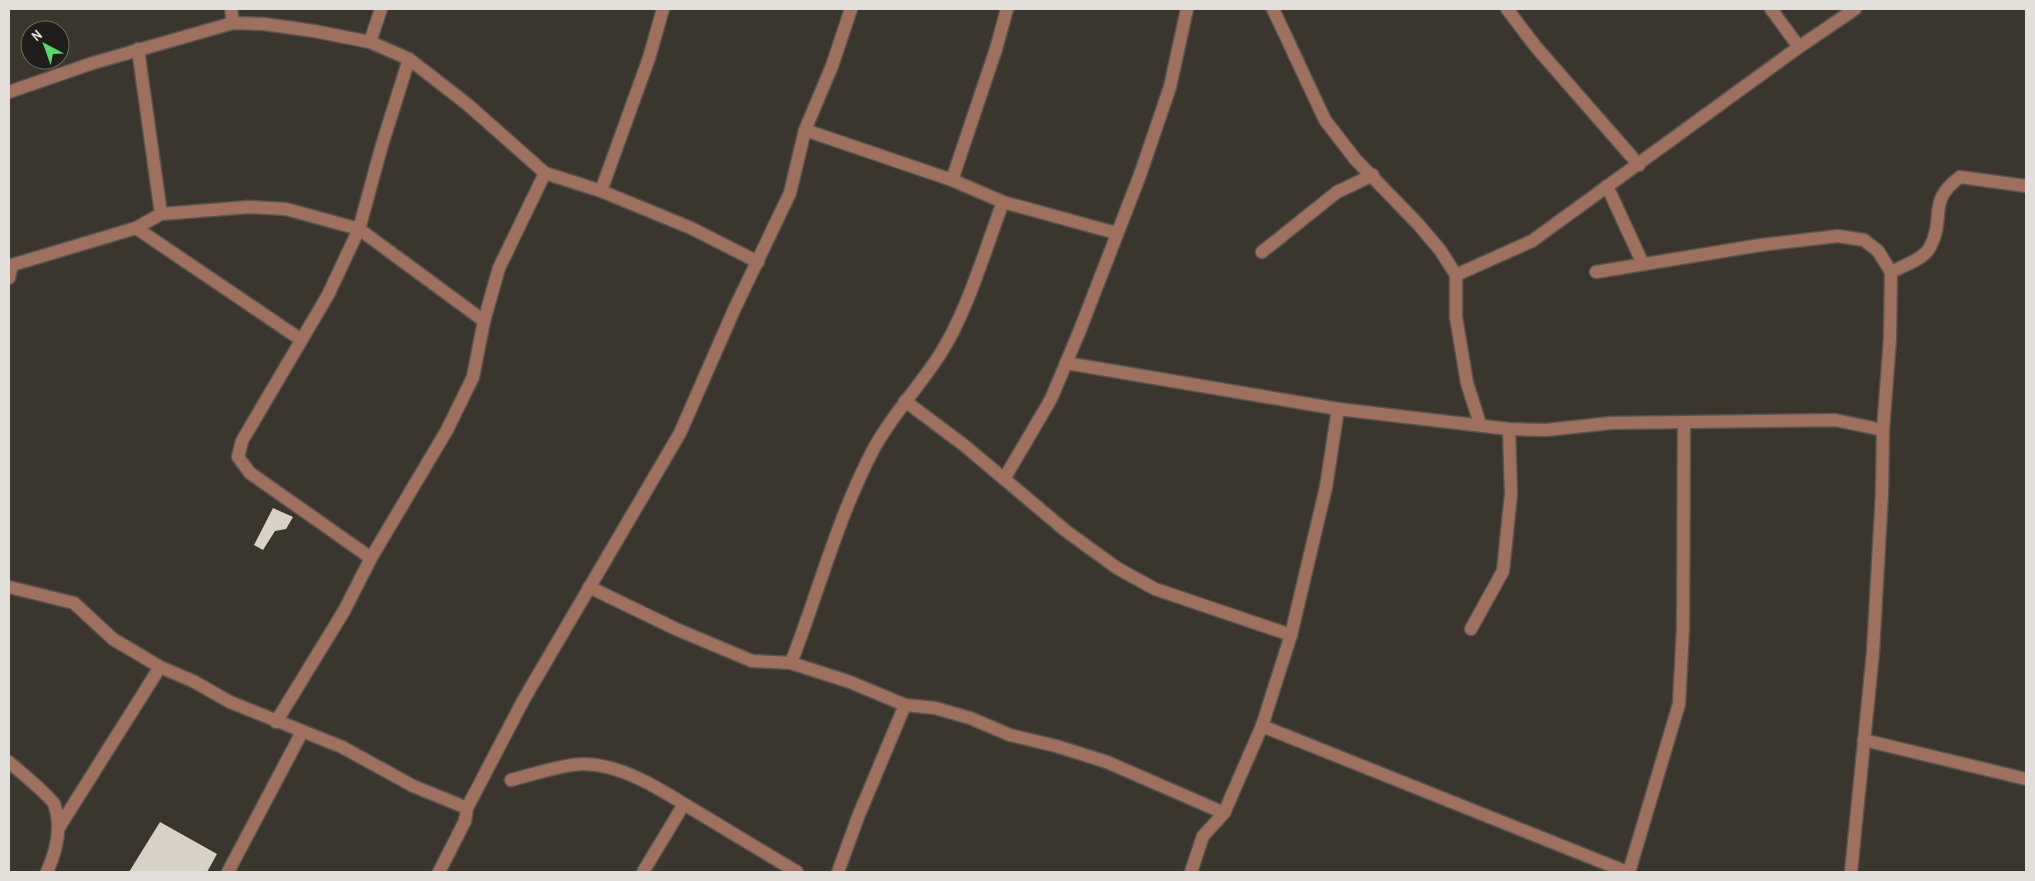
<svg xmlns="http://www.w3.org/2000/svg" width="2035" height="881" viewBox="0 0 2035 881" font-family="'Archivo Narrow',sans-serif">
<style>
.building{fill:#d8d1c6}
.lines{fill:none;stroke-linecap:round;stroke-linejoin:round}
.minor-casing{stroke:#59544c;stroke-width:15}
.minor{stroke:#9f7060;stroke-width:12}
</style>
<rect width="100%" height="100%" fill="#3b362d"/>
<g class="building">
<polygon points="273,508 293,517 286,529 275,531 263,550 254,545"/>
<polygon points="160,822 217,854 207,872 129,872"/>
</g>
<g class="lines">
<defs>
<g id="minor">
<polyline points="231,9 233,23"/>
<polyline points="1273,9 1325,120 1355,159 1418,224 1440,250 1456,275 1456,317 1467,383 1480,424"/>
<polyline points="1507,9 1536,47 1639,165"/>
<polyline points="1771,9 1799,47"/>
<polyline points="370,42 381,9"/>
<polyline points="138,49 161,214"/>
<polyline points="9,92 93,63 233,23 264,24 314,31 370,42 409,59 467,104 545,173 601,191 691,228 758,262"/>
<polyline points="805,130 952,180 1003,202 1116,233"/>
<polyline points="952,180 996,49 1007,9"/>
<polyline points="1607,186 1643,264"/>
<polyline points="601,191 649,58 663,9"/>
<polyline points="136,228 300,339"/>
<polyline points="1262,252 1337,192 1373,175"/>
<polyline points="1596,272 1761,245 1838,236 1864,240 1878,251 1891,272 1890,339 1883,430 1882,493 1873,652 1851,872"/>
<path d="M1891,272C1903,266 1924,259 1930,247C1946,218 1926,202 1960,177L2026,186"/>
<polyline points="1456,275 1532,241 1799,47 1855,9"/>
<polyline points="9,278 12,265 136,228 161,214 249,207 286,209 359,229 484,321"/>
<polyline points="1066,363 1338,409 1509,429 1546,430 1611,423 1835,420 1883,430"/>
<polyline points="905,401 965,446 1066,531 1117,568 1155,589 1291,635"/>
<polyline points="1004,479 1051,399 1080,330 1140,175 1170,87 1187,9"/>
<polyline points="371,558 250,473 238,457 242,441 328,295 359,229 382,145 409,59"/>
<polyline points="9,587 74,603 113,639 160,667 193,681 230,702 342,747 413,786 467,808"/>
<polyline points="589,587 676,629 752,661 791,663 850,682 905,705 935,708 970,718 1010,735 1056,746 1107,762 1224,813"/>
<polyline points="1471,629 1503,571 1511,494 1509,429"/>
<path d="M791,663C817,596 835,527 867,462C885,423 916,391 939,356C967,313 985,250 1003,202"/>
<polyline points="276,722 344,611 371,558 447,430 473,377 484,321 499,268 545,173"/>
<polyline points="1262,726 1627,872"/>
<polyline points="1864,740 2026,779"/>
<path d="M9,762C17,769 51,797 54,804C63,827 56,852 47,872"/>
<path d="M511,780C531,775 564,764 583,764C619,764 655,786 684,804L643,872"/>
<polyline points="684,804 797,872"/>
<polyline points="58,829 160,667"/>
<polyline points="228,872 302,732"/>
<polyline points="439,872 465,821 467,808 524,699 680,433 734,310 790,193 805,130 832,66 851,9"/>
<polyline points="838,872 858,817 905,705"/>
<polyline points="1191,872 1203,836 1224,813 1262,726 1291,635 1326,487 1338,409"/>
<polyline points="1629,872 1679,704 1683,628 1684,422"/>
</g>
</defs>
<use href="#minor" class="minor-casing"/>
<use href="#minor" class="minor"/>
</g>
<rect width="2035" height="881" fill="none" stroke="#e2ded9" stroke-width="20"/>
<g transform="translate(45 45) rotate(319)"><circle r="24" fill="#201e1a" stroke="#6e6b66"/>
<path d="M0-4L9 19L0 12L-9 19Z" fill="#5bd56e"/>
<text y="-8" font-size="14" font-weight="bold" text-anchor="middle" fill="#e2ded9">N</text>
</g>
</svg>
